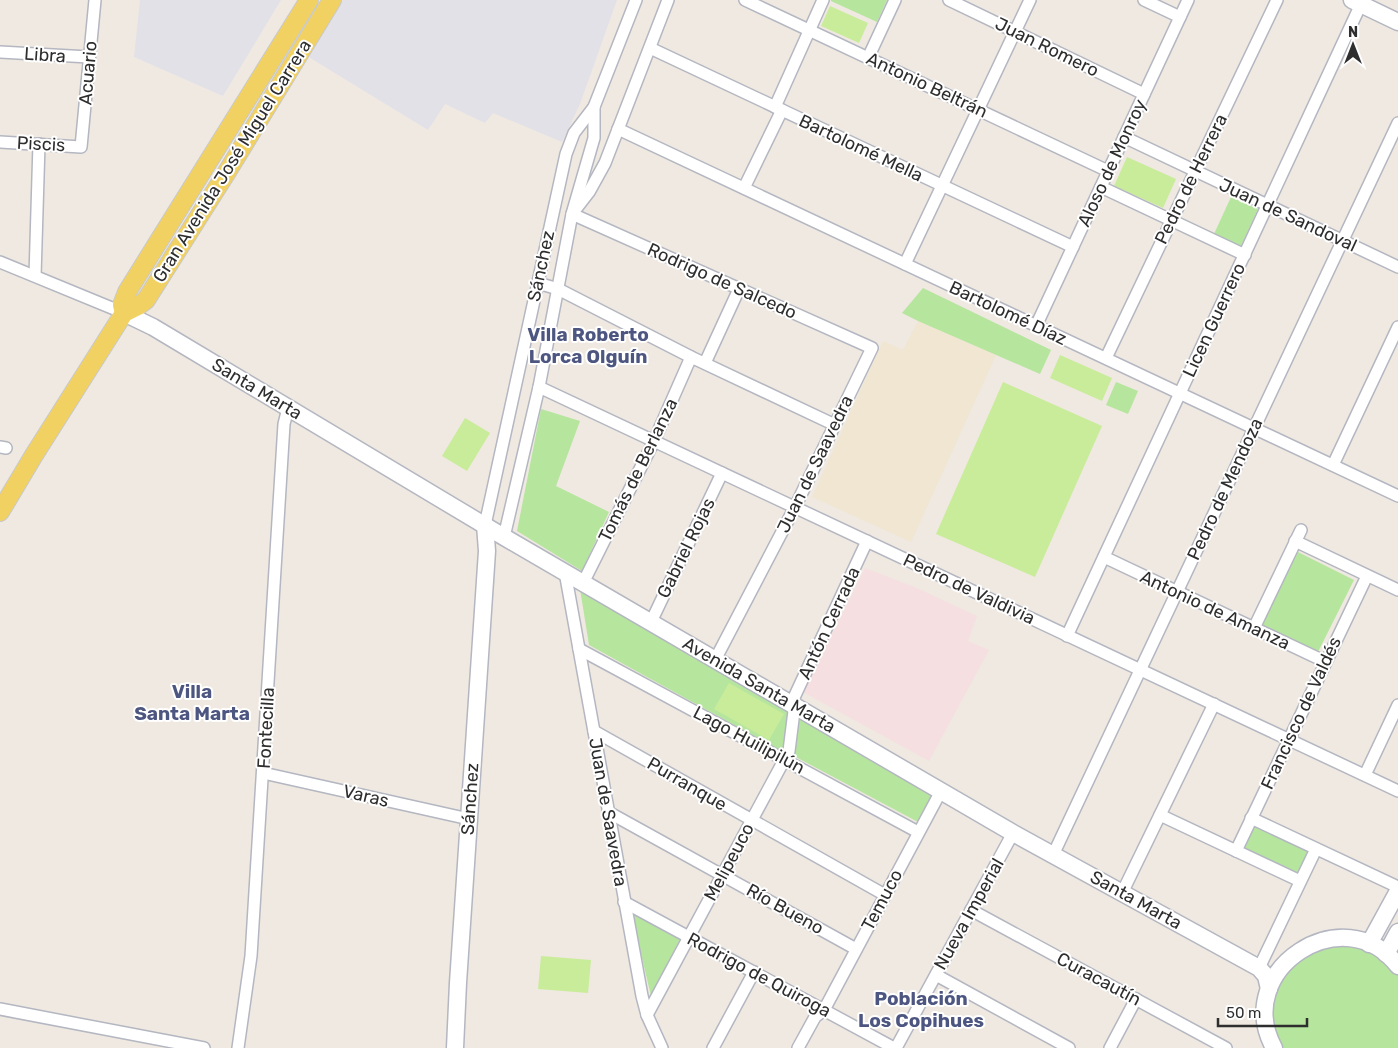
<svg xmlns="http://www.w3.org/2000/svg" width="1398" height="1048" viewBox="0 0 1398 1048" font-family="Rubik,sans-serif">
<style>
.industrial{fill:#e3e1e8}
.education{fill:#f0e6d1}
.medical{fill:#f5dfe0}
.green{fill:#b6e59e}
.pitch{fill:#c9ec9a}
.lines{fill:none;stroke-linecap:round;stroke-linejoin:round}
.street-casing{stroke:#b4b7c1;stroke-width:14}
.secondary-casing{stroke:#b4b7c1;stroke-width:19}
.primary-casing{stroke:#c9c9c9;stroke-width:20}
.street{stroke:#fff;stroke-width:11}
.secondary{stroke:#fff;stroke-width:16}
.primary{stroke:#f2d163;stroke-width:18}
.labels{text-anchor:middle;stroke-width:4;stroke-linejoin:round;paint-order:stroke}
.street-label{font-size:18px;fill:#2e2e2e;stroke:#fff}
.neighbourhood-label{font-size:19px;font-weight:bold;fill:#4d5680;stroke:#fff}
</style>
<rect width="100%" height="100%" fill="#efe9e1"/>
<g class="industrial">
<polygon points="140,0 281,0 223,96 134,57"/>
<polygon points="342,0 617,0 580,104 562,142 493,113 485,123 445,104 428,130 307,56"/>
</g>
<polygon class="education" points="918,321 996,355 911,542 812,497 883,341 903,350"/>
<polygon class="medical" points="865,568 917,588 977,616 968,641 989,650 929,761 803,692"/>
<g class="green">
<polygon points="831,0 887,0 877,22 831,1"/>
<polygon points="1231,197 1258,209 1241,246 1214,234"/>
<polygon points="923,288 1051,350 1040,374 918,321 902,313"/>
<polygon points="1116,382 1138,391 1128,414 1106,405"/>
<polygon points="541,409 580,421 556,486 609,512 582,571 517,531"/>
<polygon points="1298,552 1354,580 1317,654 1261,626"/>
<polygon points="580,589 789,707 785,748 781,751 589,645"/>
<polygon points="800,718 933,796 918,822 792,755"/>
<polygon points="1255,825 1312,852 1300,875 1245,848"/>
<polygon points="631,911 680,939 651,997 651,996"/>
<polygon points="1344,944 1368,950 1398,974 1398,1048 1281,1048 1272,1026 1272,1002 1281,978 1307,953"/>
</g>
<g class="pitch">
<polygon points="830,6 868,23 859,43 821,26"/>
<polygon points="1127,157 1176,179 1163,208 1114,186"/>
<polygon points="1060,355 1112,378 1102,401 1050,378"/>
<polygon points="1003,382 1102,426 1035,577 936,534"/>
<polygon points="465,418 490,433 467,471 442,456"/>
<polygon points="729,683 784,714 769,740 714,709"/>
<polygon points="541,956 591,960 588,993 538,989"/>
</g>
<g class="lines">
<defs>
<g id="street">
<polyline points="668,0 605,163 589,192 572,214 872,348 795,507 715,660"/>
<polyline points="745,0 1108,171"/>
<polyline points="949,0 1144,94"/>
<polyline points="1144,0 1180,17"/>
<polyline points="650,48 1073,247"/>
<polyline points="0,52 89,57"/>
<polyline points="868,58 895,0"/>
<polyline points="775,107 823,0"/>
<polyline points="618,129 1398,496"/>
<polyline points="1124,137 1398,267"/>
<polyline points="0,142 81,147 95,0"/>
<polyline points="1101,187 1245,255"/>
<polyline points="744,188 782,110"/>
<polyline points="0,262 124,313"/>
<polyline points="905,264 1030,0"/>
<polyline points="35,276 39,144"/>
<polyline points="538,283 558,289 691,357 835,425"/>
<polyline points="1036,326 1188,0"/>
<polyline points="1106,358 1277,0"/>
<polyline points="705,363 739,289"/>
<polyline points="539,387 1398,791"/>
<polyline points="0,447 6,448"/>
<polyline points="1333,465 1398,327"/>
<polyline points="485,525 566,154 574,133 594,107 636,0"/>
<polyline points="504,537 539,387 572,214 594,138 594,107"/>
<polyline points="1295,541 1398,590"/>
<polyline points="1104,557 1326,662"/>
<polyline points="565,572 642,996 647,1015 662,1048"/>
<polyline points="583,583 654,441 691,357"/>
<polyline points="651,622 722,473"/>
<polyline points="1254,628 1301,530"/>
<polyline points="1067,636 1361,4"/>
<polyline points="579,649 918,832"/>
<polyline points="594,731 885,895"/>
<polyline points="263,773 469,819"/>
<polyline points="1365,775 1398,705"/>
<polyline points="608,812 856,949"/>
<polyline points="1160,815 1300,881"/>
<polyline points="1251,818 1398,887"/>
<polyline points="1236,851 1367,576"/>
<polyline points="1053,855 1398,123"/>
<polyline points="1122,893 1214,704"/>
<polyline points="624,902 894,1048"/>
<polyline points="971,910 1226,1048"/>
<polyline points="1259,968 1316,849"/>
<polyline points="936,975 1069,1048"/>
<polyline points="0,1009 204,1048"/>
<polyline points="647,1015 789,751 794,711 791,704 867,541"/>
<polyline points="238,1048 251,956 253,924 284,424 288,408"/>
<polyline points="713,1048 754,972"/>
<polyline points="798,1048 815,1017 824,1010 941,791"/>
<polyline points="896,1048 1013,833"/>
<polyline points="1110,1048 1136,999"/>
</g>
<g id="secondary">
<polyline points="1352,0 1398,22"/>
<polyline points="124,313 153,327 504,537 1013,833 1259,968 1266,976 1269,989"/>
<polyline points="1369,944 1398,891"/>
<polyline points="1386,954 1398,932"/>
<polyline points="455,1048 458,983 487,551 485,525"/>
<path d="M1274,1048C1231,969 1345,896 1398,966"/>
</g>
<g id="primary">
<polyline points="124,313 122,305 127,292 309,0"/>
<polyline points="0,512 34,455 124,313 138,306 146,300 227,172 332,0"/>
</g>
</defs>
<use href="#street" class="street-casing"/>
<use href="#secondary" class="secondary-casing"/>
<use href="#primary" class="primary-casing"/>
<use href="#street" class="street"/>
<use href="#secondary" class="secondary"/>
<use href="#primary" class="primary"/>
</g>
<g class="labels">
<g class="street-label">
<text transform="translate(1047 47) rotate(26)" y="6">Juan Romero</text>
<text transform="translate(45 55) rotate(4)" y="6">Libra</text>
<text transform="translate(88 73) rotate(-85)" y="6">Acuario</text>
<text transform="translate(927 85) rotate(25)" y="6">Antonio Beltrán</text>
<text transform="translate(41 144) rotate(3)" y="6">Piscis</text>
<text transform="translate(861 148) rotate(25)" y="6">Bartolomé Mella</text>
<text transform="translate(232 161) rotate(-58)" y="6">Gran Avenida José Miguel Carrera</text>
<text transform="translate(1112 163) rotate(-65)" y="6">Aloso de Monroy</text>
<text transform="translate(1191 179) rotate(-64)" y="6">Pedro de Herrera</text>
<text transform="translate(1288 215) rotate(25)" y="6">Juan de Sandoval</text>
<text transform="translate(541 266) rotate(-78)" y="6">Sánchez</text>
<text transform="translate(722 281) rotate(24)" y="6">Rodrigo de Salcedo</text>
<text transform="translate(1008 313) rotate(25)" y="6">Bartolomé Díaz</text>
<text transform="translate(1214 320) rotate(-65)" y="6">Licen Guerrero</text>
<text transform="translate(257 389) rotate(31)" y="6">Santa Marta</text>
<text transform="translate(815 464) rotate(-64)" y="6">Juan de Saavedra</text>
<text transform="translate(638 470) rotate(-64)" y="6">Tomás de Berlanza</text>
<text transform="translate(1225 489) rotate(-65)" y="6">Pedro de Mendoza</text>
<text transform="translate(686 548) rotate(-64)" y="6">Gabriel Rojas</text>
<text transform="translate(969 589) rotate(25)" y="6">Pedro de Valdivia</text>
<text transform="translate(1215 610) rotate(25)" y="6">Antonio de Amanza</text>
<text transform="translate(829 623) rotate(-65)" y="6">Antón Cerrada</text>
<text transform="translate(759 685) rotate(30)" y="6">Avenida Santa Marta</text>
<text transform="translate(1301 713) rotate(-65)" y="6">Francisco de Valdés</text>
<text transform="translate(266 728) rotate(-87)" y="6">Fontecilla</text>
<text transform="translate(749 740) rotate(28)" y="6">Lago Huilipilún</text>
<text transform="translate(687 784) rotate(30)" y="6">Purranque</text>
<text transform="translate(366 796) rotate(13)" y="6">Varas</text>
<text transform="translate(470 799) rotate(-86)" y="6">Sánchez</text>
<text transform="translate(608 812) rotate(80)" y="6">Juan de Saavedra</text>
<text transform="translate(729 862) rotate(-62)" y="6">Melipeuco</text>
<text transform="translate(882 900) rotate(-62)" y="6">Temuco</text>
<text transform="translate(1136 900) rotate(29)" y="6">Santa Marta</text>
<text transform="translate(785 909) rotate(29)" y="6">Río Bueno</text>
<text transform="translate(969 914) rotate(-61)" y="6">Nueva Imperial</text>
<text transform="translate(759 975) rotate(28)" y="6">Rodrigo de Quiroga</text>
<text transform="translate(1099 979) rotate(28)" y="6">Curacautín</text>
</g>
<g class="neighbourhood-label">
<text x="588" y="341">Villa Roberto<tspan x="588" dy="22">Lorca Olguín</tspan></text>
<text x="192" y="698">Villa<tspan x="192" dy="22">Santa Marta</tspan></text>
<text x="921" y="1005">Población<tspan x="921" dy="22">Los Copihues</tspan></text>
</g>
</g>
<g transform="translate(1353 45)" stroke="#ffffff" stroke-width="4" paint-order="stroke">
<path d="M0-4L9 19L0 12L-9 19Z" fill="#2e2e2e"/>
<text y="-8" font-size="14" font-weight="bold" text-anchor="middle" fill="#2e2e2e">N</text>
</g>
<path d="M1218 1018v8h89v-8" fill="none" stroke="#2e2e2e" stroke-width="2.5"/>
<text x="1226" y="1018" font-size="15" fill="#2e2e2e" stroke="#ffffff" stroke-width="4" paint-order="stroke">50 m</text>
</svg>
